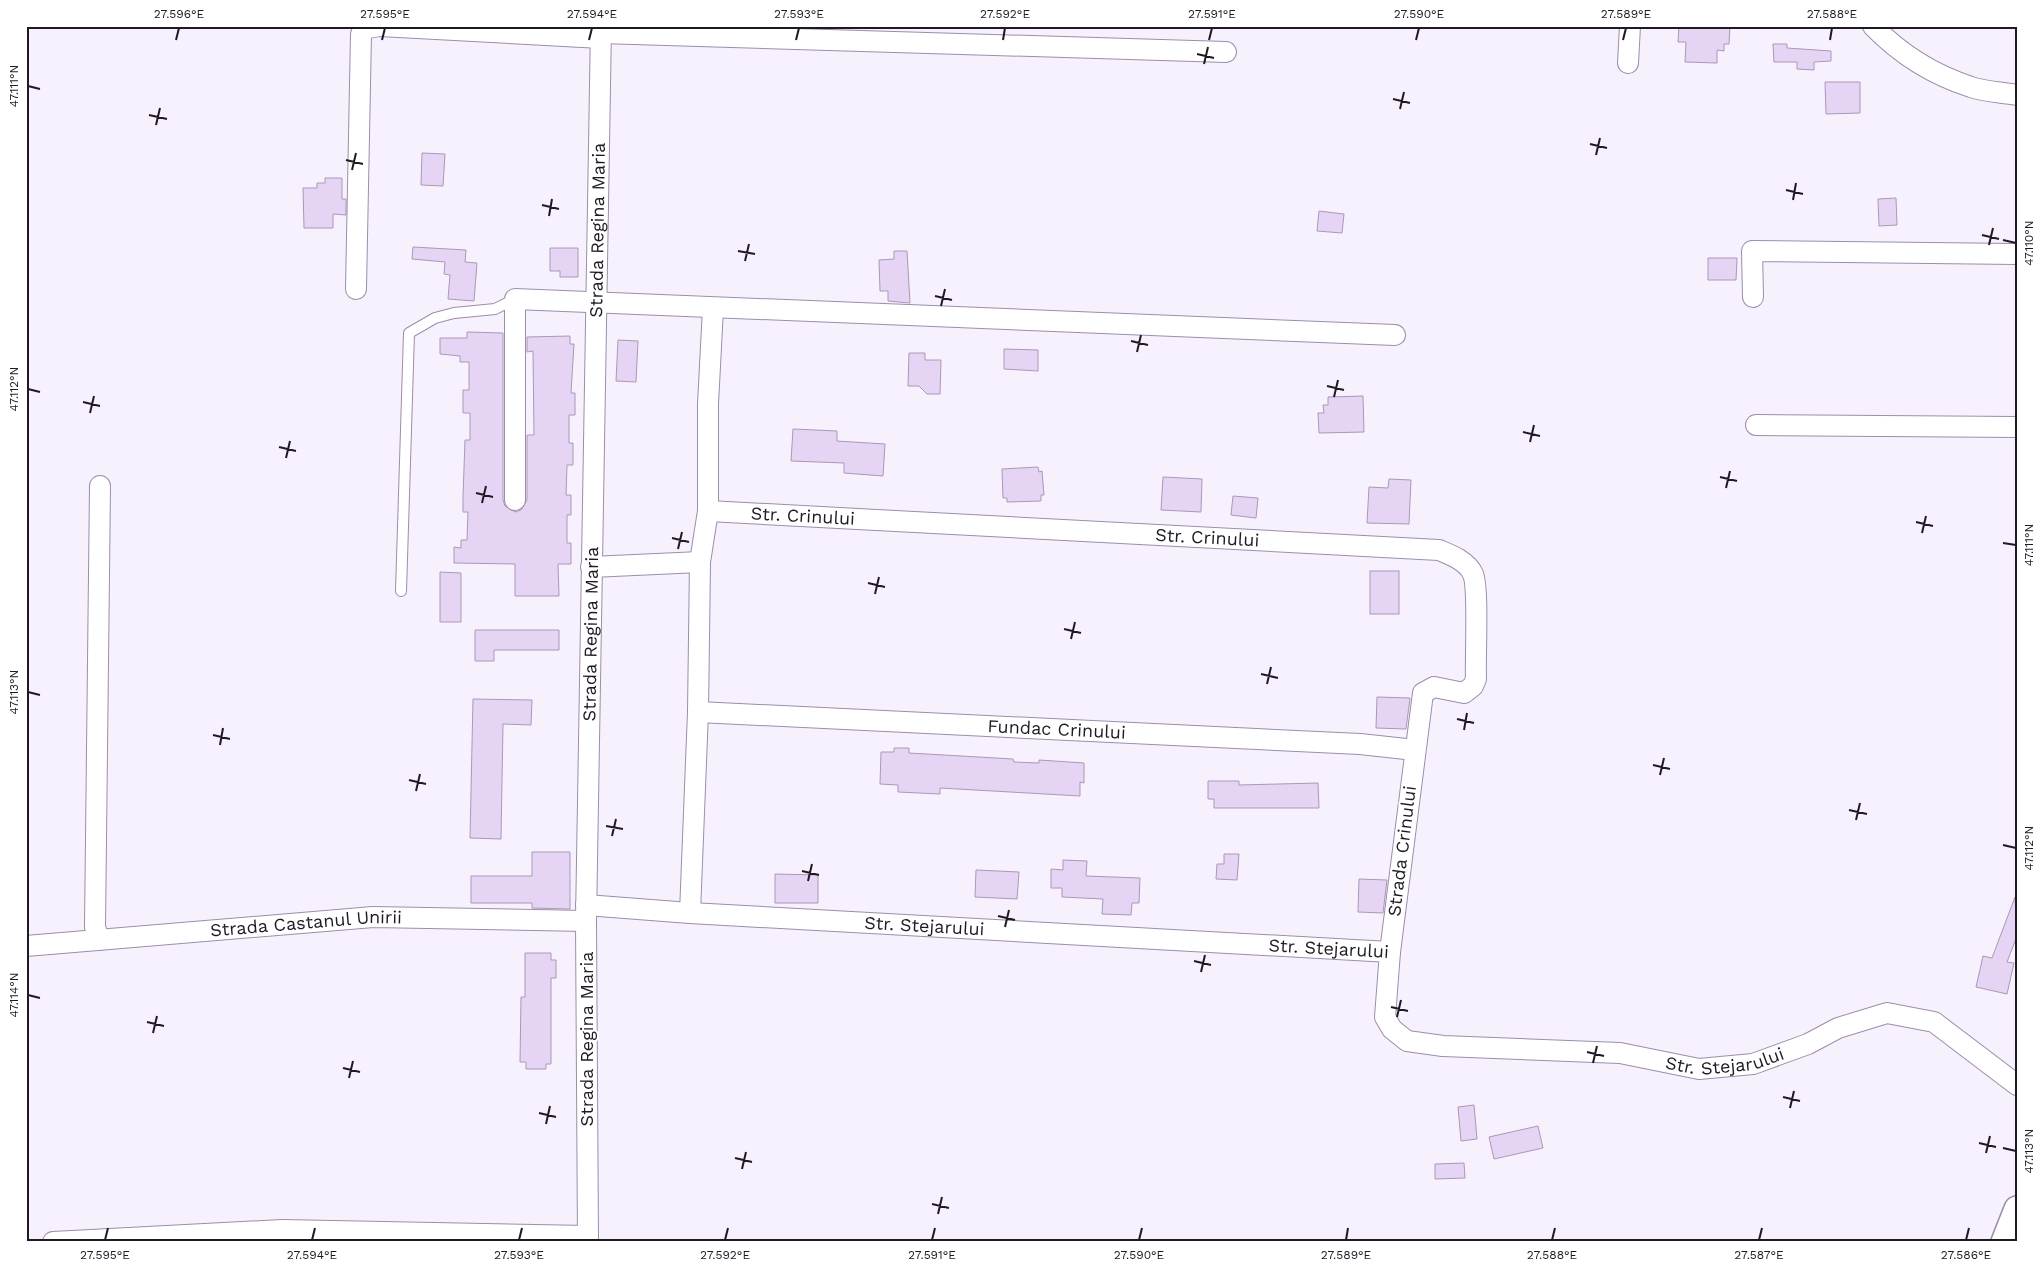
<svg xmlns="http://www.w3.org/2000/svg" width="2043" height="1268" viewBox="0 0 2043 1268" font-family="'Work Sans',sans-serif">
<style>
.building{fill:#e6d4f4;stroke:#a998b6}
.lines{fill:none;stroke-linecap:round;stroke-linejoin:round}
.service-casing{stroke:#9d8da9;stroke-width:12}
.minor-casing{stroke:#9d8da9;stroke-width:22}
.tertiary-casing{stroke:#9d8da9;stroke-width:28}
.service{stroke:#fff;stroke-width:10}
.minor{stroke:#fff;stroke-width:20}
.tertiary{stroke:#fff;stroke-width:25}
.ticks{fill:none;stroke:#201924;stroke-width:2}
.labels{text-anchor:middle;stroke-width:4;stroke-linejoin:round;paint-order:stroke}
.street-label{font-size:18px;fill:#201924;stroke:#fff}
.neatline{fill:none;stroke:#201924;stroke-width:2}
.ticks-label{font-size:12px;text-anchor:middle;fill:#201924}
</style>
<rect width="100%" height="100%" fill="#f7f1fd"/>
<g class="building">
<polygon points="1679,26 1730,26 1729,44 1724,44 1724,51 1717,50 1717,63 1685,62 1686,42 1678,42"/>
<polygon points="1773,44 1787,44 1787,48 1831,51 1831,61 1814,62 1814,70 1797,69 1797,62 1774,62"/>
<polygon points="1825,82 1860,82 1860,113 1826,114"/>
<polygon points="422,153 445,154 443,186 421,185"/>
<polygon points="325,178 342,178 342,199 346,199 346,215 333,214 333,228 304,228 303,188 317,188 317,183 325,183"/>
<polygon points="1896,198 1897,225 1879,226 1878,199"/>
<polygon points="1319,211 1344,214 1342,233 1317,231"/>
<polygon points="413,247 466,250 465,262 477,263 474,301 448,299 450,275 444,274 445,262 412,259"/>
<polygon points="550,248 578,248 578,277 560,277 560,271 550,271"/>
<polygon points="894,251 907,251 910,303 888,301 888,291 880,291 879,260 894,259"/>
<polygon points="1708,258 1737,258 1736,280 1708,280"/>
<polygon points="467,332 503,333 503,500 505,506 515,512 521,510 527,500 527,435 534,435 533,351 527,352 527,337 570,336 570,344 574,344 571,393 575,393 575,415 569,415 569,443 573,443 573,465 567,465 566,495 571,495 571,515 567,515 567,543 571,543 571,564 558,564 559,596 515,596 515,564 454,563 454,547 461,548 461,540 467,540 468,512 463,512 463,497 465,440 470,440 470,413 463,413 463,390 469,390 469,362 460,362 460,356 440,354 440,338 467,338"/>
<polygon points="618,340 638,341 636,382 616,381"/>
<polygon points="1004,349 1038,350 1038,371 1004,369"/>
<polygon points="909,353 925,353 925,360 941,360 940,394 927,394 919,386 908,386"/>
<polygon points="1363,396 1364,432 1319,433 1318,413 1324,413 1323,405 1328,405 1328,397"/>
<polygon points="793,429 837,431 837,441 885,444 883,476 844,473 844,463 791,461"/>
<polygon points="1038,467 1039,472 1042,471 1044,495 1041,495 1041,501 1007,502 1007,498 1003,498 1002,469"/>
<polygon points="1163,477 1202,479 1201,512 1161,510"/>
<polygon points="1389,479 1411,480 1409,524 1367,523 1369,487 1388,488"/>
<polygon points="1233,496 1258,498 1256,518 1231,515"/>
<rect x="1370" y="571" width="29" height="43"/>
<polygon points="440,572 461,573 461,622 440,622"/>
<polygon points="475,630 559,630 559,650 494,650 494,661 475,661"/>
<polygon points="1377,697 1410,698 1406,729 1376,728"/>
<polygon points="473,699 532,700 531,725 503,724 501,839 470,838"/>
<polygon points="894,748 909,748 909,753 1013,759 1014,762 1039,763 1039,760 1084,763 1084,783 1080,782 1080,796 940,788 940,794 898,792 898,785 880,784 881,752 894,752"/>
<polygon points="1208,781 1239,781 1239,785 1318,783 1319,808 1214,808 1214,799 1208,799"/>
<polygon points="532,852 570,852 570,909 532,908 532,903 471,903 471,876 532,876"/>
<polygon points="1224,854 1239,854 1237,880 1216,879 1217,864 1224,864"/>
<polygon points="1063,860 1087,861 1086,876 1140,878 1139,903 1132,903 1131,915 1102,914 1103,899 1062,897 1062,888 1051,888 1051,869 1063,870"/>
<polygon points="976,870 1019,872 1017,899 975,897"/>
<polygon points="775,874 818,875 818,903 775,903"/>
<polygon points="1359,879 1387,880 1383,913 1358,912"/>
<polygon points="2015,897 2017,936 2007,962 2014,963 2007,994 1976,987 1983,956 1992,958"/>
<polygon points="525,953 551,953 551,960 556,960 556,978 551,978 551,1064 546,1064 546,1069 526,1069 526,1062 520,1062 521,997 525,997"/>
<polygon points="1474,1105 1477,1139 1461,1141 1458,1107"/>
<polygon points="1538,1126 1543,1148 1494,1159 1489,1137"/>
<polygon points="1464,1163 1465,1178 1435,1179 1435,1164"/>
</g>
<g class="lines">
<defs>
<polyline id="service" points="401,591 409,333 435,318 454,313 495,309 515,299"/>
<g id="minor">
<path d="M1873,26C1900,54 1934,75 1971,87C1985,92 2002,92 2017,95"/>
<polyline points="601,33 1226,52"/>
<polyline points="1628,63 1630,26"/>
<polyline points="356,289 361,34 367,28 380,26 601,38"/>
<polyline points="1753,297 1752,251 2017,254"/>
<polyline points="1756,425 2017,427"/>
<polyline points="515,500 515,299 1395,335"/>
<path id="s1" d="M708,511L1439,550C1451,555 1467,561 1473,574C1479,588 1475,659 1476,679L1473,686L1464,693L1434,687L1423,693L1390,952"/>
<polyline points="591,567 700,562"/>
<path id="s2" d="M698,712L1360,744L1415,750"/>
<path id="s3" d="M586,905L690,913L1390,952L1385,1017L1392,1029L1407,1041L1443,1046L1620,1053L1699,1069L1753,1064L1808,1044L1838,1028L1887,1013L1934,1022L2017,1085"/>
<polyline points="690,913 698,712 700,562 708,511 708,404 713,308"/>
<polyline points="99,940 95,927 100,486"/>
<path id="s4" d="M26,946L373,917L586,921"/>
<polyline points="53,1242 282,1230 588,1236"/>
<path id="s5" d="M588,1242L586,921L601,26"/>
</g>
<polyline id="tertiary" points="2004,1242 2017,1209"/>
</defs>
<use href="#service" class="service-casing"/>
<use href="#minor" class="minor-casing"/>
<use href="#tertiary" class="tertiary-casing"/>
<use href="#service" class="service"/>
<use href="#minor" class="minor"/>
<use href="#tertiary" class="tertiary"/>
</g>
<path class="ticks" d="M176,40L179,28M382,40L385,28M589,40L592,28M796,40L799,28M1003,40L1005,28M1209,40L1212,28M1416,40L1419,28M1623,40L1626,28M1830,40L1832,28M1197,54L1214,58M1204,64L1208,47M28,86L40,89M1393,99L1410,103M1400,109L1404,92M149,115L167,119M156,125L160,108M1590,144L1607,148M1596,155L1600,138M346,160L363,164M352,170L356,153M1786,190L1803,194M1793,200L1796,183M542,205L559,209M549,216L552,199M1982,235L1999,239M2003,240L2016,243M1989,245L1993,228M738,251L755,254M745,261L749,244M935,296L952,300M941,306L945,289M1131,341L1148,345M1137,352L1141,335M1327,386L1344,390M28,389L40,392M1334,397L1338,380M83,402L100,406M90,413L94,396M1523,432L1540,436M1530,442L1534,425M279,447L296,451M286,458L290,441M1720,477L1737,481M1726,488L1730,471M476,493L493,497M482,503L486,486M1916,522L1933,526M1922,533L1926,516M672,538L689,542M2003,543L2016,545M678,549L682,532M868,583L885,587M875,594L879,577M1064,629L1081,633M1071,639L1075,622M1261,674L1278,678M1267,684L1271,667M28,692L40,695M1457,719L1474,723M1464,730L1467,713M213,735L230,739M220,745L223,728M1653,765L1670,769M1660,775L1664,758M409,780L426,784M416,791L420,774M1849,810L1867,814M1856,820L1860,803M606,826L623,829M612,836L616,819M2003,845L2016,848M802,871L819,875M808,881L812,864M998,916L1015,920M1005,927L1009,910M1194,961L1211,965M1201,972L1205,955M28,995L40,998M1391,1007L1408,1011M1397,1017L1401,1000M147,1022L164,1026M153,1033L157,1016M1587,1052L1604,1056M1593,1063L1597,1046M343,1068L360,1072M349,1078L353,1061M1783,1097L1800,1101M1790,1108L1794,1091M539,1113L556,1117M546,1124L550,1106M1979,1143L1996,1147M2003,1148L2016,1151M1986,1153L1990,1136M735,1158L752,1162M742,1169L746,1152M932,1204L949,1208M938,1214L942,1197M105,1240L108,1228M312,1240L315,1228M519,1240L522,1228M725,1240L728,1228M932,1240L935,1228M1139,1240L1142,1228M1346,1240L1348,1228M1552,1240L1555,1228M1759,1240L1762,1228M1966,1240L1969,1228"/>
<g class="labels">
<g class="street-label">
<text dy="6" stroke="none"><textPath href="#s5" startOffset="1012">Strada Regina Maria</textPath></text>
<text dy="6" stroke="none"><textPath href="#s1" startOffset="95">Str. Crinului</textPath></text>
<text dy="6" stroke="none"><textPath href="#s1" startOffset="500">Str. Crinului</textPath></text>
<text dy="6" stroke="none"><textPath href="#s5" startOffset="608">Strada Regina Maria</textPath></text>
<text dy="6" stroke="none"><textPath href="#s2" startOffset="359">Fundac Crinului</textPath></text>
<text transform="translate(1402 851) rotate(-83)" y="6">Strada Crinului</text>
<text dy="6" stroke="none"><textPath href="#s4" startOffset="281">Strada Castanul Unirii</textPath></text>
<text dy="6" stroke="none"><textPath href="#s3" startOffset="339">Str. Stejarului</textPath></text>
<text dy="6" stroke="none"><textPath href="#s3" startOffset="744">Str. Stejarului</textPath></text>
<text transform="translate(587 1039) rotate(-90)" y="6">Strada Regina Maria</text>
<text dy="6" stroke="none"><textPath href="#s3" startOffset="1224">Str. Stejarului</textPath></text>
</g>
</g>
<rect width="2043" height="1268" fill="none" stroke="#ffffff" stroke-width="55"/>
<rect x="28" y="28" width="1988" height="1212" class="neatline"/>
<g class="ticks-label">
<text x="179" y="18">27.596°E</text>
<text x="385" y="18">27.595°E</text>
<text x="592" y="18">27.594°E</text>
<text x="799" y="18">27.593°E</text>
<text x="1005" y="18">27.592°E</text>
<text x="1212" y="18">27.591°E</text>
<text x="1419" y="18">27.590°E</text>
<text x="1626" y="18">27.589°E</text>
<text x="1832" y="18">27.588°E</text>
<text transform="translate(14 86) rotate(-90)" y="4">47.111°N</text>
<text transform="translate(2029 243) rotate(-90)" y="4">47.110°N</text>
<text transform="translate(14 389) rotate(-90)" y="4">47.112°N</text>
<text transform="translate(2029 545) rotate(-90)" y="4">47.111°N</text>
<text transform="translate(14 692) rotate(-90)" y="4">47.113°N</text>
<text transform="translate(2029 848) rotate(-90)" y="4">47.112°N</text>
<text transform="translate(14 995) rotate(-90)" y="4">47.114°N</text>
<text transform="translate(2029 1151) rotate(-90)" y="4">47.113°N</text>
<text x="105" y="1259">27.595°E</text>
<text x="312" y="1259">27.594°E</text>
<text x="519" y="1259">27.593°E</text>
<text x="725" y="1259">27.592°E</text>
<text x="932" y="1259">27.591°E</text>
<text x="1139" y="1259">27.590°E</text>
<text x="1346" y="1259">27.589°E</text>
<text x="1552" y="1259">27.588°E</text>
<text x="1759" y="1259">27.587°E</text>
<text x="1966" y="1259">27.586°E</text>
</g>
</svg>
